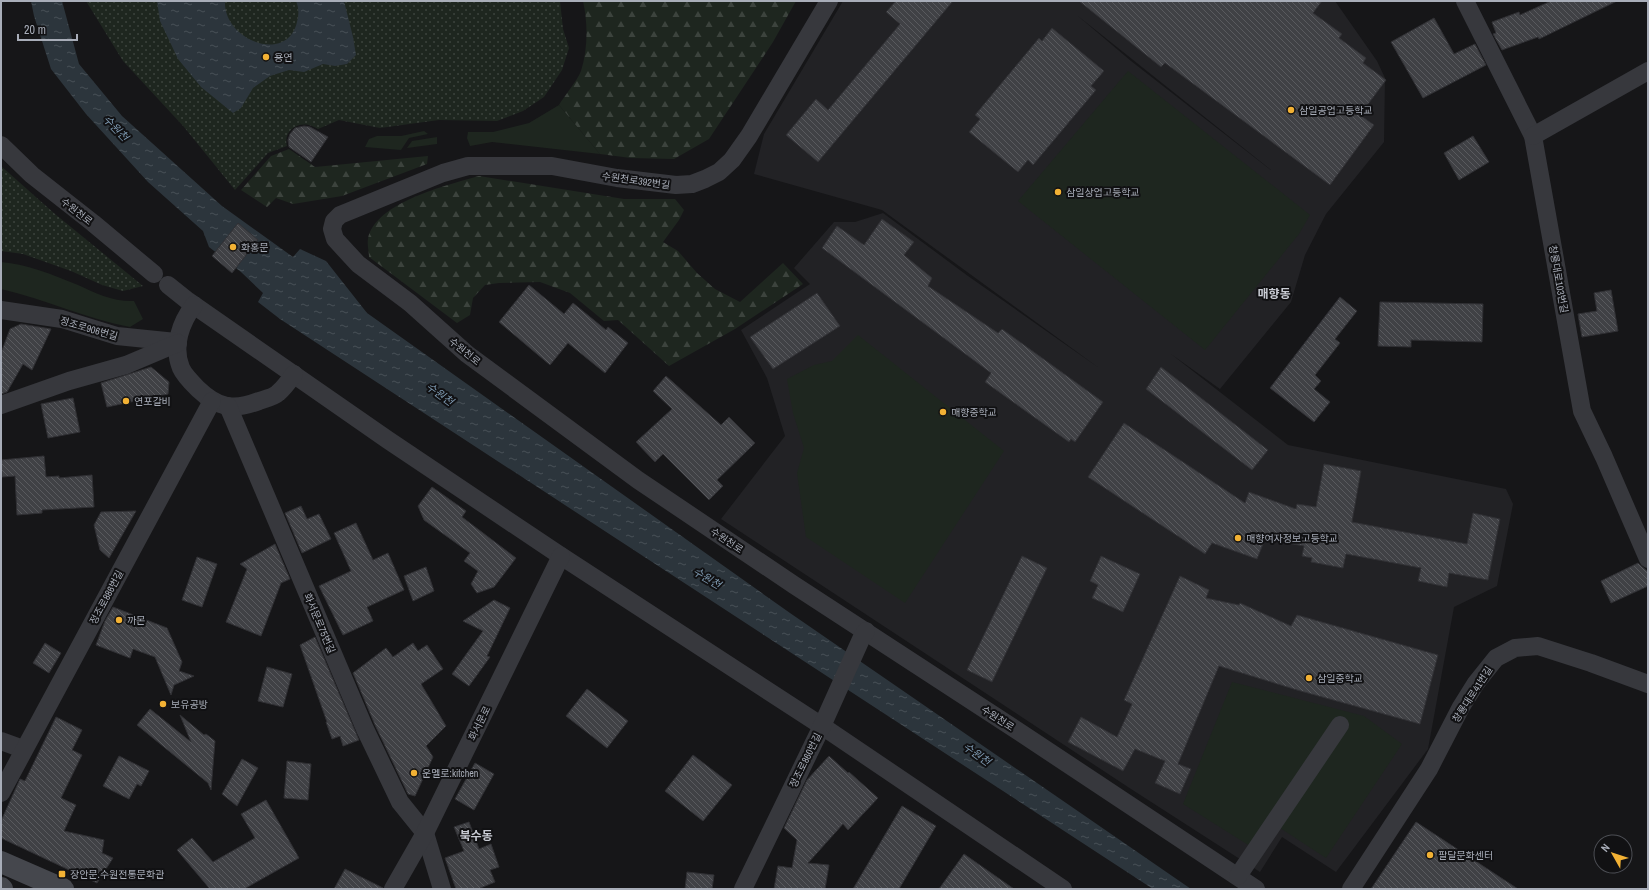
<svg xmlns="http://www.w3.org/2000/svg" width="1649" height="890" viewBox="0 0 1649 890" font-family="'Archivo Narrow','Noto Sans KR',sans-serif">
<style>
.built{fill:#222225;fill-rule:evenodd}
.grass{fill:#1e261f}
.forest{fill:url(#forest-firs)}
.park{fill:url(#park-dots)}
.water{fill:url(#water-ripples)}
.building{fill:url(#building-back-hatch);stroke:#303034}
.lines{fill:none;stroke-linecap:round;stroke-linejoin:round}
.street{stroke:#37383d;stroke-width:18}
.secondary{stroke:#45474d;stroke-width:22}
.poi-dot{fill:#f2b134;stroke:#111113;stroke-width:1.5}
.labels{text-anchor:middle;stroke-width:4;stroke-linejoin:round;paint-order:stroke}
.poi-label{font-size:10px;fill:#a8adb8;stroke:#111113;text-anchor:start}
.street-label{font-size:10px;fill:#a8adb8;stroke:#111113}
.water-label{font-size:11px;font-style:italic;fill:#7f9bb3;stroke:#111113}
.quarter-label{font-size:12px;font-weight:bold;fill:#c9ccd4;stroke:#111113}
</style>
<defs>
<pattern id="forest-firs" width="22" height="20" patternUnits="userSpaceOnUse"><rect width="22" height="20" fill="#1e261f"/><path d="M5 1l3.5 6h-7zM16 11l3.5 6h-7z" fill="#3c433d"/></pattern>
<pattern id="park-dots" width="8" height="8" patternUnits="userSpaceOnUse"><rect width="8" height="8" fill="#1e261f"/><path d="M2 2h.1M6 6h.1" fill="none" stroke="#3c433d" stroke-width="1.8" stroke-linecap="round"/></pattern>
<pattern id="water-ripples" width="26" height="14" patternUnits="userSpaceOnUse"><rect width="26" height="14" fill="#2c353c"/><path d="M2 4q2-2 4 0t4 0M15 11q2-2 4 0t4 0" fill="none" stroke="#485056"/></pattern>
<pattern id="building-back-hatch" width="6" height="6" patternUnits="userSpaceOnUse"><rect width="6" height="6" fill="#404145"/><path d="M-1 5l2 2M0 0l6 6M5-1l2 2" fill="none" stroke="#595a5e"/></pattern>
</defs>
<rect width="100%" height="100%" fill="#161618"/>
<path class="built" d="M843,1H1335L1377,61L1385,78L1384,142L1326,214L1305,255L1291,302L1220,389L1171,354L1288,445L1506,489L1513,504L1497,586L1454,607L1428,749L1336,872L1282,837L1260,872L1131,789L721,519L785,436L767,378L741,330L810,284L794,268L834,222H855L883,213L968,276L1099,368L882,210L754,174L764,134ZM1078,16L1276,174L1131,61Z"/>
<g class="grass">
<polygon points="1128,71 1310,215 1299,234 1205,350 1018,201"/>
<polygon points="559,105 600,154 492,142 470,146 467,138 468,132 493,132 529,123"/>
<polygon points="424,131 428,134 409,138 401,150 365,147 369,139 377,136 401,136"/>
<polygon points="437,137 437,144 407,148 412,141"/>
<path d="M1,262C27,264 53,275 78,285C95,293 114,302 134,301L143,319L130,327C86,319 45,299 1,289Z"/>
<polygon points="858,335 1004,451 905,603 806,537 797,473 804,448 793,413 787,379 814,365 832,361"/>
<polygon points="1232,682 1364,716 1402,744 1326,858 1277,826 1261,853 1183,804"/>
</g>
<g class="forest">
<path d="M583,1H796L773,42L709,139L674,159L631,158L600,154L559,105C565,95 577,81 581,71C588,49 588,23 583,1Z"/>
<polygon points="289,149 315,167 428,156 427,164 342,196 293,204 276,198 267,207 241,190 271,156"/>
<path d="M479,176L624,199H675L684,210L679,220L663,242L678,251L697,273L715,289L740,302L783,263L803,284L735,329L669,366L618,320L604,321L570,293L540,282L499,283L485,285L473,298L470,315L457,323L369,257C369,252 367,244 368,239C375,202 448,185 479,176Z"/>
</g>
<g class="park">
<path d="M86,1H560L563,29L569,48L562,70L544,97L523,111L497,121L439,120L380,128L339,120L318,129C315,127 312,126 309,125C295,122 283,133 287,146L268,153L235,190L184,127L123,61Z"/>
<polygon points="1,166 55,214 143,286 123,291 102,285 71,271 23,254 1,251"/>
</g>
<g class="water">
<polygon points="31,1 62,1 79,64 122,116 222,206 293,257 300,249 326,261 367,313 790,613 1191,889 1153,889 280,319 258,302 263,293 241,272 209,247 203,231 148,182 86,114 51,69 34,16"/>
<path d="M157,1H225C223,40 287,65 297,22C299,15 299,8 296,1H344L353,37L356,55L347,64L335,66L323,64L304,72L289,70L270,76L253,88L241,108L233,113L201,87L178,59L160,21Z"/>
</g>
<g class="building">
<polygon points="896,1 953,1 818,162 786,135 816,99 828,110 900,24 886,12"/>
<polygon points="1079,1 1322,1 1313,13 1342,34 1339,38 1366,58 1363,63 1386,80 1360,115 1374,125 1330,185 1165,63 1161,67"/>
<polygon points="1551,1 1617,1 1539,39 1538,37 1502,50 1493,34 1496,33 1492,22 1519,12 1520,15"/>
<polygon points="1434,18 1454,54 1475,44 1486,65 1423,98 1391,42"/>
<polygon points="1052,28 1104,71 1091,86 1096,90 1033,165 1028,160 1018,172 969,132 980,119 975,115 1039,38 1042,41"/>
<polygon points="304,126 310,127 328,137 311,162 289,147 288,140 290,134 295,128"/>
<polygon points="1473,136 1489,162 1459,180 1444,153"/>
<polygon points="882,219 914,242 904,255 932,278 928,286 998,333 1002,329 1103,402 1075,442 1071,439 1069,442 985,382 991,373 822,248 837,226 864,245"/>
<polygon points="238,223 258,240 232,273 212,256"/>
<polygon points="529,285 564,314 573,303 606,330 608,327 628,343 605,373 568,343 550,365 499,322"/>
<polygon points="1611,290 1618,331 1582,337 1578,314 1597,311 1594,293"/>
<polygon points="817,293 840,326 773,369 750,337"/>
<polygon points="1340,297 1357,311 1335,339 1340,343 1315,375 1321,381 1314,389 1330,402 1314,422 1270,388"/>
<polygon points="1380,302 1483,304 1482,342 1411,340 1411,347 1378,346"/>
<polygon points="21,324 51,329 32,370 23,364 7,392 1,394 1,353 10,329"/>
<polygon points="151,367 169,382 168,394 107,407 101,383"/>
<polygon points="1161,367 1268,450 1252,470 1146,389"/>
<polygon points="666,376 721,425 729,417 755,443 717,480 723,486 709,500 663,454 655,462 636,442 672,409 653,391"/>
<polygon points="73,398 80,432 48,438 41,404"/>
<polygon points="1124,423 1245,503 1249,492 1296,509 1297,504 1316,507 1324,464 1361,471 1352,522 1467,544 1473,513 1500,519 1488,580 1449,573 1447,587 1418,581 1421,568 1346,554 1343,568 1311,562 1312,558 1302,556 1304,546 1265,539 1257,559 1212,543 1205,554 1088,477"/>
<polygon points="44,456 46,477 59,476 59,478 92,475 94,507 42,510 42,513 17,515 15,476 2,477 1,460"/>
<polygon points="432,487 466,511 462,517 516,558 494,587 477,593 471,584 478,571 464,561 470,553 424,520 418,506"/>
<polygon points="301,506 307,519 319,514 331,539 302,553 285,513"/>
<polygon points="136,511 109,558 100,550 94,525 101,512"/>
<polygon points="356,523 373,560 388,553 404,590 367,607 373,621 343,635 319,586 351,571 334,533"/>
<polygon points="275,544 290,579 281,583 261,636 226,622 247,569 240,564"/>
<polygon points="1022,556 1047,568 992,682 967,670"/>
<polygon points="1101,556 1140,574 1123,612 1092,598 1098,585 1090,581"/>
<polygon points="197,557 217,564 202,607 182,600"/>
<polygon points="1638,563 1648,572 1648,586 1611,603 1601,581"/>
<polygon points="426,567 434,591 413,601 404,576"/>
<polygon points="1180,576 1209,590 1206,598 1239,605 1240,603 1291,626 1297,615 1438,655 1420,724 1297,690 1219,666 1178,764 1191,769 1180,794 1155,783 1165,761 1135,749 1123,771 1068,742 1081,717 1117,737 1132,704 1124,700"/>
<polygon points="494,600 510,608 487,656 490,657 469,686 452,674 483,631 463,621"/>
<polygon points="113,607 167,628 182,662 179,671 194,676 174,685 171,695 155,657 133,649 130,658 96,645 105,621"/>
<polygon points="315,637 359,740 343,746 340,736 332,739 326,722 327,722 300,645"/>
<polygon points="45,643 61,653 49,673 33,663"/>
<polygon points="413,643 418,651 427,645 443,669 421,684 446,726 426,746 433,757 415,796 408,794 375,725 353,673 386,648 393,657"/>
<polygon points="267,667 292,674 283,707 258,701"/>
<polygon points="587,689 628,721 607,748 566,716"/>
<polygon points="150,709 191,742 180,715 204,735 206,734 215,741 211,790 208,783 137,725"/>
<polygon points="56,717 82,730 72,750 82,755 61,798 76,805 64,831 104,840 102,853 113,858 97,883 1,838 1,821 20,779 25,781"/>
<polygon points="693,755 732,785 703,821 665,791"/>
<polygon points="119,756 149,771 141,786 137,784 129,799 103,786"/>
<polygon points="829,756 848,773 849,772 878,798 848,830 843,824 808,863 829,865 825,889 774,889 778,866 792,868 797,840 784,828 807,780"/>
<polygon points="242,759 258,768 237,806 222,794"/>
<polygon points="287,761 311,764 308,800 284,798"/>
<polygon points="475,763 494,774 474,810 455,799"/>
<polygon points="266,800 299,858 244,889 210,889 177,850 192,838 213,862 255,838 241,814"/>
<polygon points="902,806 936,826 899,889 853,889"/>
<polygon points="469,822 479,849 491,844 499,867 490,870 495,882 478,889 456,889 445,858 464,851 454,827"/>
<polygon points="1416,822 1518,889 1371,889"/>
<polygon points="964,854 1014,889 939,889"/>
<polygon points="345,869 383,888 383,889 334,889"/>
<polygon points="687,872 714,875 712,889 685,889"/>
</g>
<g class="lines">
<g class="street">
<polyline points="829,1 749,136 732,160 719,172 705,179 692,184 676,185 617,178 552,166 468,166 443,173 340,215 334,221 332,229 335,239 358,264 410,303 467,354 638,480 794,585 1021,733 1256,889"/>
<polyline points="1465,1 1533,136 1582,411 1604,457 1648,559"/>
<polyline points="1533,136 1648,71"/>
<polyline points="1,145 32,175 93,223 154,274"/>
<polyline points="168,285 188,301 388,440 561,556 822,726 1063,889"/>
<path d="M194,305C181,322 172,346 181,368C184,375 192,383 198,389C218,408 233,411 259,401C265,399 274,397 278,393C284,388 289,381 294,374"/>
<polyline points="1,310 62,319 117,336 176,342"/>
<polyline points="1,405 69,381 126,365 178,343"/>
<polyline points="228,406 365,729 400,802 425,833 442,889"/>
<polyline points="1,741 23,749"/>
<polyline points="1,793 212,401"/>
<polyline points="1238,876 1340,725"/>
<polyline points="393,889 425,833 561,556"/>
<polyline points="743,889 822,726 862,637 866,631"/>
<polyline points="1351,889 1429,769 1461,707 1476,683 1496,658 1515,648 1538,646 1591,663 1648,684"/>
</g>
<g class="secondary">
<polyline points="1,862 63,889"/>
<polyline points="1,888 2,889"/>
</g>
</g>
<g class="poi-dot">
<circle cx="266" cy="57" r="4"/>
<circle cx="1291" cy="110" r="4"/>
<circle cx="1058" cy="192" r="4"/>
<circle cx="233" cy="247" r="4"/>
<circle cx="126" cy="401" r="4"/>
<circle cx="943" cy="412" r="4"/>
<circle cx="1238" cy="538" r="4"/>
<circle cx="119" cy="620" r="4"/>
<circle cx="1309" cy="678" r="4"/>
<circle cx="163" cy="704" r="4"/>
<circle cx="414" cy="773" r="4"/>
<circle cx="1430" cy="855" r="4"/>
<rect x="58" y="870" width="8" height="8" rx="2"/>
</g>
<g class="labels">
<g class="poi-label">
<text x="274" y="61">용연</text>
<text x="1299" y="114">삼일공업고등학교</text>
<text x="1066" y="196">삼일상업고등학교</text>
<text x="241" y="251">화홍문</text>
<text x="134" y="405">연포갈비</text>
<text x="951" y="416">매향중학교</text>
<text x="1246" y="542">매향여자정보고등학교</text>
<text x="127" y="624">까몬</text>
<text x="1317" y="682">삼일중학교</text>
<text x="171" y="708">보유공방</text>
<text x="422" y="777">운멜로:kitchen</text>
<text x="1438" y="859">팔달문화센터</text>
<text x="70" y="878">장안문.수원전통문화관</text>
</g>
<g class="street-label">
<text transform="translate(636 180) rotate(8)" y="4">수원천로392번길</text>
<text transform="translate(77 211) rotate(38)" y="4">수원천로</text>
<text transform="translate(1559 279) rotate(80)" y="4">창룡대로103번길</text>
<text transform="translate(89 328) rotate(16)" y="4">정조로906번길</text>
<text transform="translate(465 351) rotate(39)" y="4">수원천로</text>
<text transform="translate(727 540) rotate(34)" y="4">수원천로</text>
<text transform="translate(106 597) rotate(-62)" y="4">정조로886번길</text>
<text transform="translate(320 623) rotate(67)" y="4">화서문로75번길</text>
<text transform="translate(1472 694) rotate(-57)" y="4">창룡대로41번길</text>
<text transform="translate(998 718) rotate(33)" y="4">수원천로</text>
<text transform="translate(479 723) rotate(-64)" y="4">화서문로</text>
<text transform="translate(805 760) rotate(-64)" y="4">정조로860번길</text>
</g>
<g class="water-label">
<text transform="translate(116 128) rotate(46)" y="4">수원천</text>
<text transform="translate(440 394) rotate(36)" y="4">수원천</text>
<text transform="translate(707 578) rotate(31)" y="4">수원천</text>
<text transform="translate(977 754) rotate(36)" y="4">수원천</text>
</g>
<g class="quarter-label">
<text x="1274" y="298">매향동</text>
<text x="476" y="840">북수동</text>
</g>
</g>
<rect width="1649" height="890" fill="none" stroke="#a8adb8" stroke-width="4"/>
<g transform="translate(1613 854) rotate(309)"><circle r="19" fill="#111113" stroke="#4d4f55"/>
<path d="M0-3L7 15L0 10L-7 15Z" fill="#f2b134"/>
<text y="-6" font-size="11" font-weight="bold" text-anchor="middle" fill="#a8adb8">N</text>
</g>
<path d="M18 34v6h59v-6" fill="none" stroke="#a8adb8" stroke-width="2"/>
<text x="24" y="34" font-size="12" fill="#a8adb8" stroke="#111113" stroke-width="3" paint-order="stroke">20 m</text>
</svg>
